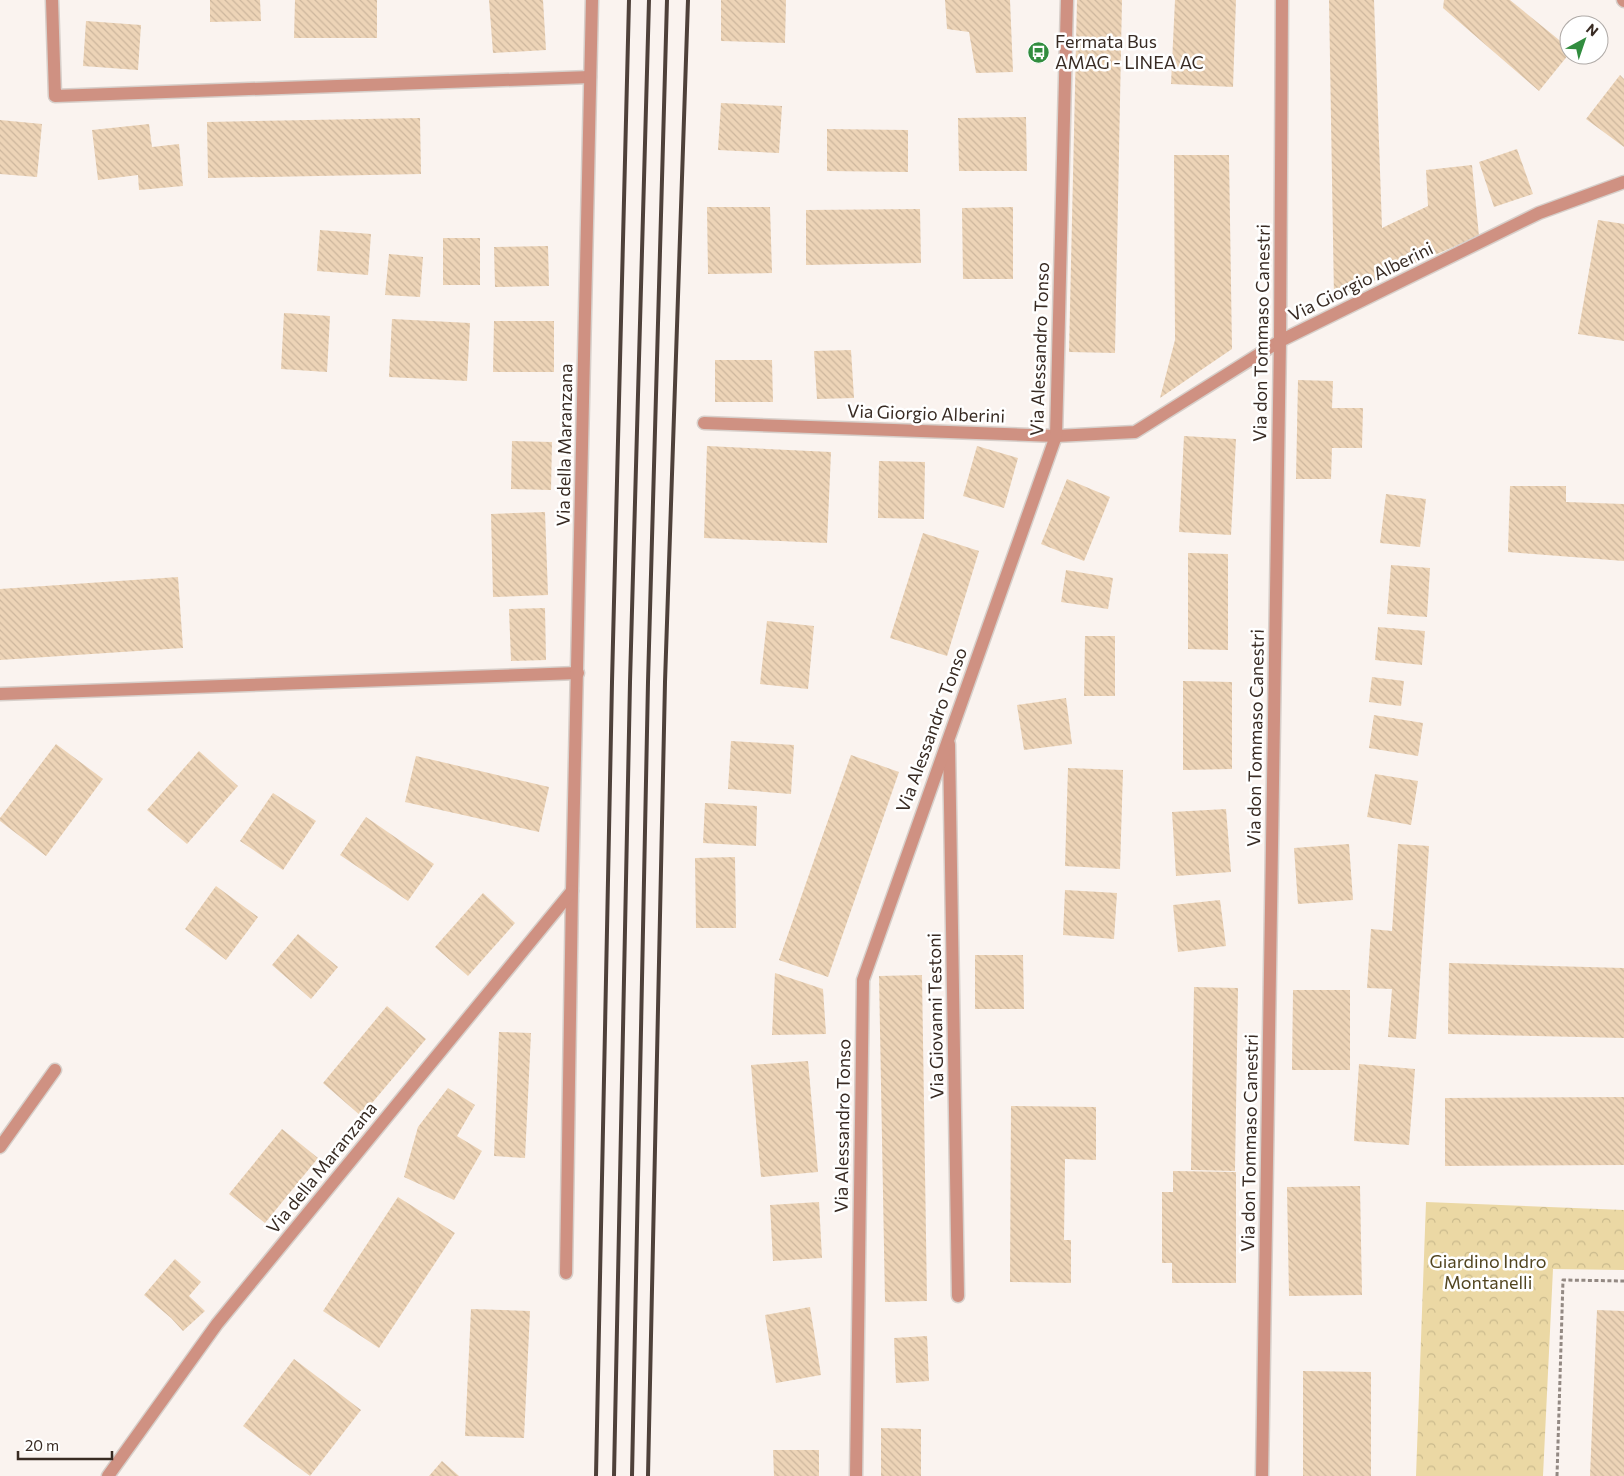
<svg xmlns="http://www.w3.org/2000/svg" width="1624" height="1476" viewBox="0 0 1624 1476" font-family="Commissioner,sans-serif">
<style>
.forest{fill:url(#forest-crowns)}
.building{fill:url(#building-back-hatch)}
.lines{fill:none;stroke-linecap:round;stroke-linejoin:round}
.service-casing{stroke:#d7cfca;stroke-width:15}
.minor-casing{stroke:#d7cfca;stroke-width:15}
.path{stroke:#938983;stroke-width:3;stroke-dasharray:4 2.5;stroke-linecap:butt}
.service{stroke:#cf9182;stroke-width:12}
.minor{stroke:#cf9182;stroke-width:12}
.rail{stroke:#4e413a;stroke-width:4}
.labels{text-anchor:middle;stroke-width:5;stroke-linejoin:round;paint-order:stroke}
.poi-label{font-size:18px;fill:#382b23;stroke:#fff;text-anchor:start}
.street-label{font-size:18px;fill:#382b23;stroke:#fff}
.park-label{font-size:18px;fill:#524520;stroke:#fff}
</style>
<defs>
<pattern id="forest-crowns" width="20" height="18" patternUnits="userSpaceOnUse" patternTransform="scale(1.25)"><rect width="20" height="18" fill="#ebd8a4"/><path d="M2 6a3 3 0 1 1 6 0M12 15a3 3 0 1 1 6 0" fill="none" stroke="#caba8d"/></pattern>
<pattern id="building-back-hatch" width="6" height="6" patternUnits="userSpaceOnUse" patternTransform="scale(1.25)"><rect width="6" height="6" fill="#edd4b7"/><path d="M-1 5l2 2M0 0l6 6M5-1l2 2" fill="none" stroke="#ccb69d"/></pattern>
</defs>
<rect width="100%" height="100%" fill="#faf3ef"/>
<polygon class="forest" points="1426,1202 1624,1210 1624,1270 1553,1269 1543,1476 1416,1476"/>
<g class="building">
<polygon points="210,0 260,0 261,21 210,22"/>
<polygon points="295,0 377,0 377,38 294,38"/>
<polygon points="489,0 543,0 546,50 493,53"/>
<polygon points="721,0 786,0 785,43 721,41"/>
<polygon points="945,0 1010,0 1013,72 976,73 969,32 947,29"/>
<polygon points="1077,0 1122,0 1115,353 1069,352"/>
<polygon points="1175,0 1236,0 1233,87 1171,84"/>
<polygon points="1329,0 1374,0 1382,228 1428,206 1426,170 1472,165 1479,236 1334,298"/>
<polygon points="1444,0 1510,0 1569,48 1569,54 1539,91 1443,8"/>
<polygon points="86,21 141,25 138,70 83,66"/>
<polygon points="1620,75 1624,79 1624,147 1586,119"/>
<polygon points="721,103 782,106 779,153 718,150"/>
<polygon points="1026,117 1027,171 959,171 958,118"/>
<polygon points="420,118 421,174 208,178 207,122"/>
<polygon points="0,120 42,124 37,177 0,174"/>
<polygon points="149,124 152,147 179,144 183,186 139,190 138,175 98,180 92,130"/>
<polygon points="827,129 908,130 908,172 827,171"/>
<polygon points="1517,149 1533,194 1494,207 1479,162"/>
<polygon points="1174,155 1229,155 1232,349 1160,398 1175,340"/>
<polygon points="707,207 770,207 772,273 708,274"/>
<polygon points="1013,207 1013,279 963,279 962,208"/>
<polygon points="920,209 921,263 806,265 806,210"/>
<polygon points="1598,220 1624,224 1624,341 1578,334"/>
<polygon points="320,230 371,234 368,275 317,271"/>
<rect x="443" y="238" width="37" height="47"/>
<polygon points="548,246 549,286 495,287 494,247"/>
<polygon points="389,254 423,257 420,297 385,295"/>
<polygon points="284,313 330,316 327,372 281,369"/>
<polygon points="392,319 470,323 467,381 389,377"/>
<polygon points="494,321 554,321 554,372 493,372"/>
<polygon points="851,350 854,398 817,399 814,351"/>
<polygon points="715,360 772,360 773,402 715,402"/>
<polygon points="1298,380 1333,381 1332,408 1363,408 1362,448 1332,448 1331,479 1296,479"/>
<polygon points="1184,436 1236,439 1231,535 1179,532"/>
<polygon points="512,441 552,442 551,490 511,489"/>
<polygon points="707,446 831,452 827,543 704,538"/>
<polygon points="977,446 1018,458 1004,508 963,496"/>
<polygon points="879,461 925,462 924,519 878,518"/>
<polygon points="1067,479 1110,497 1084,561 1041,544"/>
<polygon points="1510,486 1566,486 1566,502 1624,504 1624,561 1508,552"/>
<polygon points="1386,494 1426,499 1420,547 1380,543"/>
<polygon points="545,512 548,595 493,597 491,514"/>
<polygon points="923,533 979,551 947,656 890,638"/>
<polygon points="1188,553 1228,554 1228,650 1188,649"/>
<polygon points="1391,565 1430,568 1427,617 1387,614"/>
<polygon points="1066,570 1113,578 1108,609 1061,602"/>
<polygon points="178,577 183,648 0,660 0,589"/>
<polygon points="545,608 546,660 511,661 509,609"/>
<polygon points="767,621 814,626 808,689 760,684"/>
<polygon points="1378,627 1425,631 1422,665 1375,660"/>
<polygon points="1085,636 1115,636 1115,696 1084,696"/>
<polygon points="1372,677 1404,681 1401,706 1369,702"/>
<polygon points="1183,681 1232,682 1232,769 1183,770"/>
<polygon points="1066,698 1072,744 1024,750 1017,705"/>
<polygon points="1374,715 1423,723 1418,756 1369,748"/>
<polygon points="731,741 794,745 791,794 728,789"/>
<polygon points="56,744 103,779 46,856 0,821 0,818"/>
<polygon points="199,751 238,786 187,844 147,810"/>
<polygon points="851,755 899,772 828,977 779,960"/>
<polygon points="416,756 549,787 539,832 405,802"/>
<polygon points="1068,768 1123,770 1120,869 1065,866"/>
<polygon points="1375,774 1418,781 1411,825 1367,817"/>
<polygon points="273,793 316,821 283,870 240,841"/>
<polygon points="705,803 757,806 756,846 703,843"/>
<polygon points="1226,809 1231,872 1176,876 1172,812"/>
<polygon points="366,817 434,864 408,901 340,855"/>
<polygon points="1349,844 1353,900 1298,904 1294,848"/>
<polygon points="1398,844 1429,846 1416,1039 1388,1037 1392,989 1367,988 1371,929 1392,931"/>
<polygon points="735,857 736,928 696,928 695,858"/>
<polygon points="216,886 258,917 226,960 185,929"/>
<polygon points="1065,890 1117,893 1114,939 1063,935"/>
<polygon points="483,893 515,923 468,976 435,947"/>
<polygon points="1220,900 1226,946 1178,952 1173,905"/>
<polygon points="298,934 338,967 311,999 272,965"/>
<polygon points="975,955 1023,955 1024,1009 975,1009"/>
<polygon points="1449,963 1624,968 1624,1038 1448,1034"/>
<polygon points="775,973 823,989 826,1034 772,1035"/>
<polygon points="922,975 927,1301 885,1302 879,976"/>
<polygon points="1194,987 1238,988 1235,1171 1191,1170"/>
<polygon points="1293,990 1350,990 1350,1070 1292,1070"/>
<polygon points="387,1006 426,1039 361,1116 323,1083"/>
<polygon points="499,1032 531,1033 525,1158 494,1156"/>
<polygon points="808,1061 818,1172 761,1177 751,1065"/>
<polygon points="1359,1064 1415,1069 1409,1145 1354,1141"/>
<polygon points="448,1088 475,1105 457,1136 482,1151 454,1200 404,1177 418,1127"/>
<polygon points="1624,1097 1624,1165 1445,1166 1445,1098"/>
<polygon points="1011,1106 1096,1107 1096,1160 1065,1159 1064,1240 1071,1240 1071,1283 1010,1282"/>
<polygon points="282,1129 318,1158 265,1223 229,1194"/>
<polygon points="1173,1171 1236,1172 1236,1283 1172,1283 1172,1263 1162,1263 1162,1192 1173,1192"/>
<polygon points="1360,1186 1362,1295 1289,1296 1287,1187"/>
<polygon points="398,1197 455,1233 379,1348 323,1311"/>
<polygon points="819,1202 822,1258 773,1261 770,1205"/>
<polygon points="175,1259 201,1282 189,1296 205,1311 183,1331 171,1318 144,1295"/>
<polygon points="810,1307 821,1375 776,1383 765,1315"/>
<polygon points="471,1309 530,1311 524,1438 465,1436"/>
<polygon points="1597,1310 1624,1311 1624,1476 1590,1476"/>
<polygon points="927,1336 929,1381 896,1383 894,1338"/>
<polygon points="294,1359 361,1410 310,1476 243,1426"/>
<polygon points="1303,1371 1371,1372 1371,1476 1303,1476"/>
<polygon points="881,1428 921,1429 921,1476 881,1476"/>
<polygon points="773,1450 819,1450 819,1476 774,1476"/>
<polygon points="442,1461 459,1476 429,1476"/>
</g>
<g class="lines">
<defs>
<polyline id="service" points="0,1147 55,1070"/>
<g id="minor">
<polyline points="52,0 55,96 590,77"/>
<polyline points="1623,0 1624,1"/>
<polyline points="704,423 1056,436 1135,432 1280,341 1539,213 1624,182"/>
<polyline points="0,694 578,673"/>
<polyline points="949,744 958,1296"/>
<polyline points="566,1273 572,891 592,0"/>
<polyline points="108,1476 217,1324 572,891"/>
<polyline points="856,1476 863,980 1056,436 1067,0"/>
<polyline points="1262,1476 1280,341 1282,0"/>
</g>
</defs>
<use href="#service" class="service-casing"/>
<use href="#minor" class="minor-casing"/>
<polyline class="path" points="1557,1476 1563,1280 1624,1281"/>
<use href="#service" class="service"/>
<use href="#minor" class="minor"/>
<g class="rail">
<polyline points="596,1476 612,682 629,0"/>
<polyline points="614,1476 630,682 649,0"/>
<polyline points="632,1476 648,682 667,0"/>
<polyline points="648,1476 665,682 688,0"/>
</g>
</g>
<defs>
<symbol id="bus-disc" viewBox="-11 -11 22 22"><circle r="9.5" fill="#318d3f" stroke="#fff"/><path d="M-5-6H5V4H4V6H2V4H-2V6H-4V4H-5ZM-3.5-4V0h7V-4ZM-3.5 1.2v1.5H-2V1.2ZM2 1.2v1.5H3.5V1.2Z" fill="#fff"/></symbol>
</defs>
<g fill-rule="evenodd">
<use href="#bus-disc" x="1026" y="40" width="25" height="25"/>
</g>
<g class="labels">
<g class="poi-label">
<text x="1055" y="48">Fermata Bus<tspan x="1055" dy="21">AMAG - LINEA AC</tspan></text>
</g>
<g class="street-label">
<text transform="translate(1361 282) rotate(-26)" y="6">Via Giorgio Alberini</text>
<text transform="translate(1262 333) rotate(-89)" y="6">Via don Tommaso Canestri</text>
<text transform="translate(1040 349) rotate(-88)" y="6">Via Alessandro Tonso</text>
<text transform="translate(926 414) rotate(2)" y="6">Via Giorgio Alberini</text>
<text transform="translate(565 445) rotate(-89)" y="6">Via della Maranzana</text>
<text transform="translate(932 730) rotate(-70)" y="6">Via Alessandro Tonso</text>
<text transform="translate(1256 738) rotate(-89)" y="6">Via don Tommaso Canestri</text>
<text transform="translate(936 1016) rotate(-91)" y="6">Via Giovanni Testoni</text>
<text transform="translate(843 1126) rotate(-89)" y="6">Via Alessandro Tonso</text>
<text transform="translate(1250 1143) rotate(-89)" y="6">Via don Tommaso Canestri</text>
<text transform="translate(322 1168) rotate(-51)" y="6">Via della Maranzana</text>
</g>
<g class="park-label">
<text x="1488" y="1268">Giardino Indro<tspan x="1488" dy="21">Montanelli</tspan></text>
</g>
</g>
<g transform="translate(1584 40) rotate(40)"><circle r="24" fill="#ffffff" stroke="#afaaa7"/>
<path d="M0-4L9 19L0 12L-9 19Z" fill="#318d3f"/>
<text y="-8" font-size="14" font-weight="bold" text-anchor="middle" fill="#382b23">N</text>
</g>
<path d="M18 1451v8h94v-8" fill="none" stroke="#382b23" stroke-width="2.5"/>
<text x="25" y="1451" font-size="15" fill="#382b23" stroke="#ffffff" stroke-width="4" paint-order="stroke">20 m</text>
</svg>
